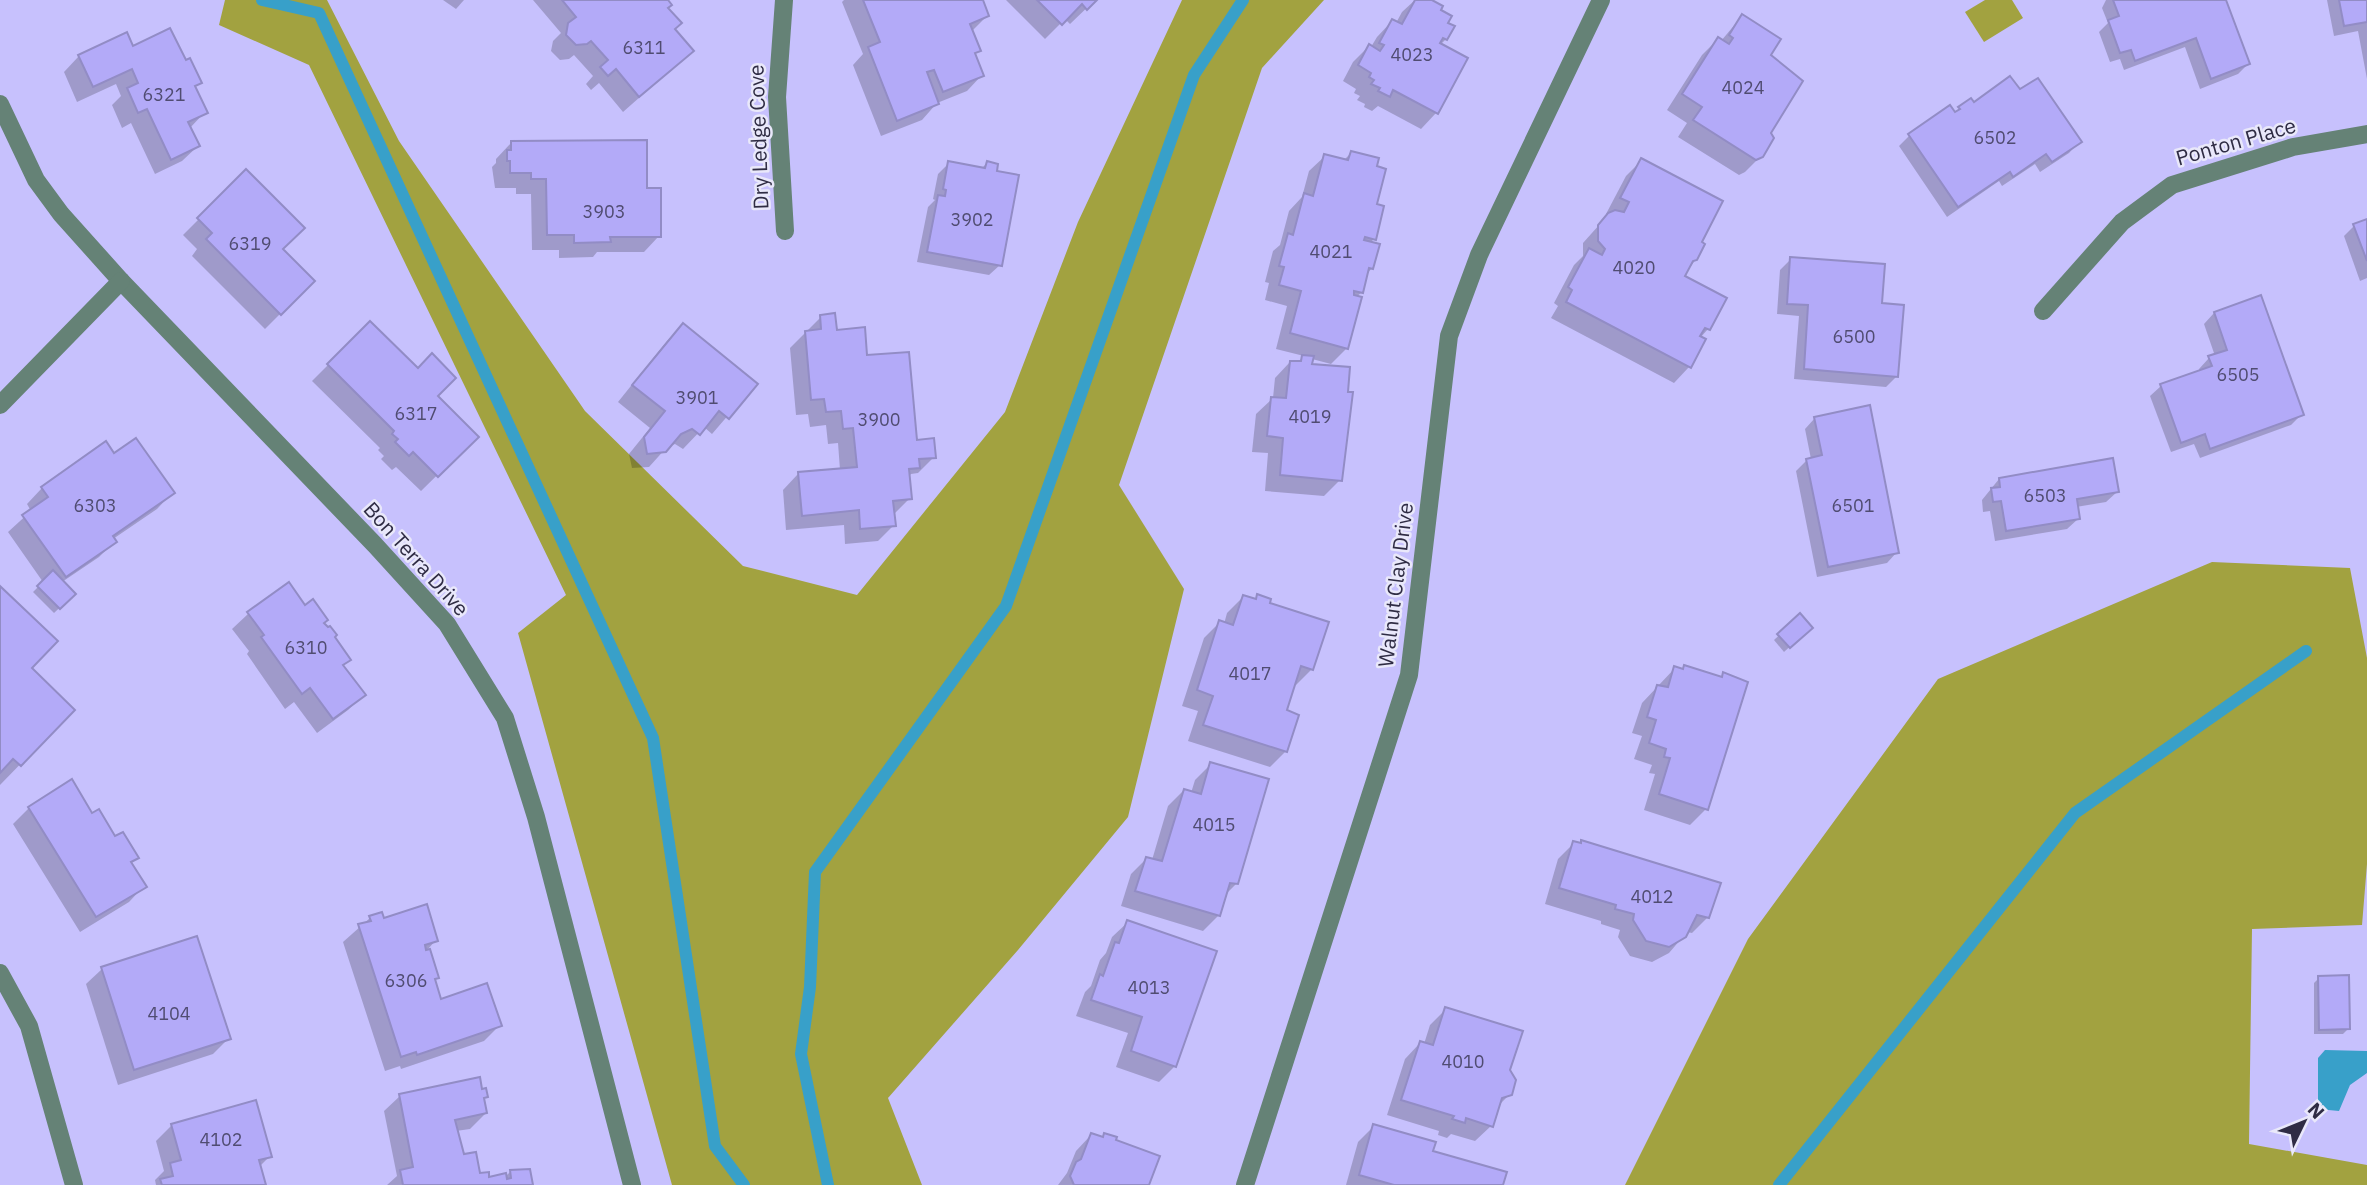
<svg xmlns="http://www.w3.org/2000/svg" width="2367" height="1185" viewBox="0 0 2367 1185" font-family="'IBM Plex Sans',sans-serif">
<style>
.green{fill:#a2a240}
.water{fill:#38a0c9}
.shadow{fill:#0003}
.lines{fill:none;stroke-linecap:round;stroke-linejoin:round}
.stream{stroke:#38a0c9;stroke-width:12}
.building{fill:#b3aaf8;stroke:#928cc5;stroke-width:2}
.minor{stroke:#658276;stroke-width:18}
.labels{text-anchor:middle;stroke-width:5;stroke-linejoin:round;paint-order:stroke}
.number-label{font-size:18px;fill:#504c71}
.street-label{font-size:21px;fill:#2f2c44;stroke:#e9e8fa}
</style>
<rect width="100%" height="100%" fill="#c7c1fd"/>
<g class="green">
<polygon points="225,0 327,0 399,141 585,411 743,566 857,595 1005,412 1078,222 1182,0 1324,0 1262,68 1119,485 1184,589 1128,817 1018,950 888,1098 922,1185 672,1185 518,633 566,595 309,65 219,25"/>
<polygon points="1985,0 2012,0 2023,18 1984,42 1965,12"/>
<polygon points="2212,562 2350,568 2367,658 2367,864 2362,925 2252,929 2249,1144 2367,1165 2367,1185 1625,1185 1748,939 1938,679"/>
</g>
<polygon class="water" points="2325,1050 2367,1051 2367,1073 2350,1085 2339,1111 2318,1109 2318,1058"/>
<g class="shadow">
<polygon points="443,0 464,0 456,9"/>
<polygon points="533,0 666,0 666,8 673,29 692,51 623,112 599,83 591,90 586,84 593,76 574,55 569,59 560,60 551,51 553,41 561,33"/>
<polygon points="844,0 981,0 987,16 971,32 979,50 974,55 982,75 967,91 937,103 922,120 881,136 853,65 863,54 842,2"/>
<polygon points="1006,0 1095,0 1070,24 1065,19 1045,39"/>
<polygon points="1415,0 1426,0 1439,11 1446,23 1446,39 1440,45 1465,59 1436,113 1421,129 1378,106 1372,111 1364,107 1365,104 1357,100 1360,96 1354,93 1356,89 1343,81 1353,62 1369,46 1371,47 1377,37 1392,21 1396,23 1402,12"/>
<polygon points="2225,0 2248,64 2238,74 2200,89 2185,47 2124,70 2120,59 2110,62 2099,32 2108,23 2102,8 2106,0"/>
<polygon points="2327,0 2367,0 2367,79 2358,31 2334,36"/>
<polygon points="1742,16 1769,56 1769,133 1761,156 1745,172 1739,175 1678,137 1687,123 1667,110 1702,55 1718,39 1721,41"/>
<polygon points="132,48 185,63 199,83 194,88 205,112 189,129 198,146 182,161 155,174 131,123 122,128 112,105 121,96 116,84 77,102 64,72 79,56"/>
<polygon points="2019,92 2079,142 2069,153 2040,172 2035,164 2002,186 1999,181 1947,217 1899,146 1909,136 1954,114 1960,108"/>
<polygon points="511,143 659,236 644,252 597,252 593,257 559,258 559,250 532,250 531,194 516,194 516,188 495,188 492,167 496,163 496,159"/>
<polygon points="1351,153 1375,205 1374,239 1370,243 1372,268 1366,275 1361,293 1356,297 1347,348 1331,364 1312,359 1310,365 1340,480 1324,496 1265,491 1268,453 1252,452 1256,414 1273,398 1275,378 1290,362 1297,363 1304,356 1276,349 1287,306 1265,300 1269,283 1265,282 1273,251 1280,245 1289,211 1302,197 1309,171 1325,156 1344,160"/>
<polygon points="1642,160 1700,242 1696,259 1683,277 1708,329 1700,338 1704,340 1689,367 1674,383 1551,318 1558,306 1554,303 1574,265 1583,256 1583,243 1608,215 1606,214 1626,176"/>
<polygon points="949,163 981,169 987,163 1000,265 989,275 917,262 928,207 935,200 933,199 938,174"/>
<polygon points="246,172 281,249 313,281 265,329 192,256 197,249 183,235"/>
<polygon points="2367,221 2367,278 2360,281 2344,236 2354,226"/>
<polygon points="1791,259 1880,304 1897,376 1886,387 1794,379 1799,316 1777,314 1780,270"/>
<polygon points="2214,313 2302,414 2291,425 2200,458 2194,444 2171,452 2150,396 2161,386 2200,372 2199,369 2209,358 2215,356 2204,324"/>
<polygon points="821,317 866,357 916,442 934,457 918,473 911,474 908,477 910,498 894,514 894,525 878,541 845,544 844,525 786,530 783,490 798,474 840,470 838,443 828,444 826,425 810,427 808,414 796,415 790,348"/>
<polygon points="370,323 436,396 476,437 421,491 396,467 392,470 381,459 384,456 378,450 380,448 312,381"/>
<polygon points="683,325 755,384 712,434 704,427 683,449 675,444 667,447 649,467 632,468 629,454 650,428 618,402 667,341"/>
<polygon points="1815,418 1897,552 1887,563 1817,577 1796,471 1807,460 1811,459 1805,429"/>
<polygon points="114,455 172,493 157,509 113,539 115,541 99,557 62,582 74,594 54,613 33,592 43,582 8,532 31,511 27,504 42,488"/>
<polygon points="1999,479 2117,492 2106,502 2076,507 2078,519 2067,529 1995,541 1990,511 1983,512 1982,500"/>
<polygon points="288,584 305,607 333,637 342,666 363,695 348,710 317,733 294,702 285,709 247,654 249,651 232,629 248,614"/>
<polygon points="0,588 29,669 73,710 0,785"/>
<polygon points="1258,596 1267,604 1312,669 1296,685 1294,684 1285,711 1286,751 1270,767 1188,741 1198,711 1182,706 1204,638 1220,622 1224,624 1227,613 1243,597 1254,600"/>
<polygon points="1800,616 1810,628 1784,652 1774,640"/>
<polygon points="1684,667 1720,678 1724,674 1706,809 1690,825 1644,810 1655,774 1649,773 1652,765 1634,759 1642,736 1632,733 1642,703 1675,668 1681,670"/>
<polygon points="1211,764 1236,884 1224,896 1219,915 1203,931 1121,906 1131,874 1146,859 1152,860 1168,806 1184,790 1191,793 1195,780"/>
<polygon points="29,808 92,815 137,858 130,864 144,886 129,902 80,932 13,824"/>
<polygon points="1582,842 1708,917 1692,933 1687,932 1669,953 1652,962 1630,956 1618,937 1620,930 1601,924 1601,921 1545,904 1558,859 1574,843 1579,845"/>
<polygon points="370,918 436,940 428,949 437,977 433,981 440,1001 500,1025 484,1041 401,1069 400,1066 385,1071 343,942"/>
<polygon points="1128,922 1175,1066 1159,1082 1116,1067 1128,1033 1076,1016 1085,992 1091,986 1100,960 1106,953 1112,937"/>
<polygon points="102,969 229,1038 213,1054 118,1085 86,984"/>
<polygon points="2319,978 2348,1029 2343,1034 2314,1034 2314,983"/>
<polygon points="1446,1009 1508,1071 1510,1094 1497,1107 1491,1126 1475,1141 1451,1134 1447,1138 1438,1135 1439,1131 1387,1115 1405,1059 1420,1043 1424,1044 1430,1025"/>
<polygon points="481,1092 486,1097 483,1100 486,1113 470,1129 456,1131 463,1156 479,1176 488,1179 505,1177 510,1172 531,1185 387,1185 397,1176 384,1111 400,1096"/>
<polygon points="172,1125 270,1156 259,1167 264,1185 156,1185 155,1180 164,1171 156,1141"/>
<polygon points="1374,1126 1431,1152 1501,1185 1346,1185 1358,1142"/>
<polygon points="1091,1135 1101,1138 1105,1135 1148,1185 1058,1185 1067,1173 1076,1151"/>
</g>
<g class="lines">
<g class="stream">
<polyline points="262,0 319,13 653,738 715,1146 744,1185"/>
<polyline points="828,1185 801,1054 810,987 815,872 1006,606 1194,75 1243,0"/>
<polyline points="1779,1185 2075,813 2306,651"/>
</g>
</g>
<g class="building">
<polygon points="562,0 668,0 672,5 668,8 682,23 675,29 694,51 639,97 616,69 608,76 600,67 608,60 591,41 587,44 576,45 566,35 568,23 576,17"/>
<polygon points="863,0 983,0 989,16 970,24 981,51 975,53 984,76 943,92 934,70 927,72 939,104 897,121 868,47 880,42"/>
<polygon points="1037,0 1097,0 1087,10 1082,4 1062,25"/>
<polygon points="1415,0 1432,0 1443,6 1441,10 1452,16 1448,23 1455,26 1447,40 1443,38 1440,43 1468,58 1438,114 1393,90 1390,97 1378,91 1380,88 1371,84 1374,80 1369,77 1371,73 1358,65 1369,44 1380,51 1384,45 1379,43 1392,19 1402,24"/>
<polygon points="2113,0 2226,0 2250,64 2211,79 2196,38 2135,61 2131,50 2120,53 2108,20 2119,16"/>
<polygon points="2339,0 2367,0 2367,22 2344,26"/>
<polygon points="1742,14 1781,39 1771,55 1803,81 1771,133 1774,138 1763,157 1756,160 1693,120 1702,107 1682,94 1718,37 1729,44 1733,38 1729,35"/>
<polygon points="170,28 186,60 190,58 202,83 195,86 208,113 188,122 200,146 171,160 147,109 138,113 127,88 138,83 132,69 93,87 78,55 127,32 133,46"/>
<polygon points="2010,76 2020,89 2038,78 2082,142 2052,162 2046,154 2013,177 2010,172 1958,207 1908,134 1950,105 1955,112 1960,109 1958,107 1971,98 1974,102"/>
<polygon points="647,140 647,188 661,188 661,237 610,237 611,242 574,243 574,235 547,235 546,179 531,179 531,173 510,173 510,161 507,161 507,150 511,150 511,141"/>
<polygon points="1351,151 1379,158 1377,166 1386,169 1377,204 1384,206 1376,240 1365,237 1364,240 1380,244 1373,269 1369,268 1363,293 1354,291 1354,295 1362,297 1348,349 1290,333 1301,291 1279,285 1284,267 1279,266 1288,233 1293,235 1304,193 1313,196 1324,154 1348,160"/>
<polygon points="1641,158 1723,201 1702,242 1705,244 1697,260 1693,261 1685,276 1727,298 1710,330 1705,328 1700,336 1706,339 1691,368 1566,302 1572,290 1568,287 1589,248 1602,255 1605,249 1598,241 1598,225 1608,213 1615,210 1624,212 1629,202 1620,198"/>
<polygon points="948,161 985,168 987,161 998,164 997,171 1019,175 1002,266 927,252 938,195 945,196 946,190 943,189"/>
<polygon points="246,169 305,228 283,249 315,281 281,315 206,239 212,233 197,218"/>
<polygon points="2367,219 2367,261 2353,224"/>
<polygon points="1790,257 1885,264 1882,303 1904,305 1898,377 1804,369 1808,305 1787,304"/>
<polygon points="2261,295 2304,415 2210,449 2205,434 2181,443 2160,384 2212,366 2208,356 2227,350 2214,312"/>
<polygon points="835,313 837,330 865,327 867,355 909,352 917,440 934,438 936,458 919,459 920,468 909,469 912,499 893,501 896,526 860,529 859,510 802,516 798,472 857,467 853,428 843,429 841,411 826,412 824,399 811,400 805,331 821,329 820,315"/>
<polygon points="370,321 418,368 432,353 456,378 438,396 479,437 438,477 413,452 409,456 395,442 398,439 392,434 394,431 327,364"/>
<polygon points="683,323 758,384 729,419 719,411 700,435 692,429 681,434 666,452 647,454 644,437 665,411 632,385"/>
<polygon points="1302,355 1314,356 1312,364 1350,367 1348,392 1353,392 1342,481 1280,475 1283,438 1267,436 1271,397 1286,398 1290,361 1301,361"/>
<polygon points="1870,405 1899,553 1828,567 1806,459 1822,455 1814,417"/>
<polygon points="136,438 175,493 113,536 117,542 66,577 22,515 48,497 41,487 106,441 114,453"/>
<polygon points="2113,458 2119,492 2077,499 2080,519 2006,531 2001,501 1993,502 1991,488 2000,487 1999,478"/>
<polygon points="53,570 76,594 60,609 37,586"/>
<polygon points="289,582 305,605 313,599 328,620 324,623 328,627 330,626 337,635 335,637 351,660 343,665 366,695 333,719 310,688 302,694 261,637 264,635 247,612"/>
<polygon points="0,586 58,641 32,668 75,710 21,766 13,759 0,773"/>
<polygon points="1257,594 1271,599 1270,603 1329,622 1313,670 1301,666 1287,710 1299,715 1287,752 1203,725 1213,696 1197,690 1219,620 1233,625 1243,595 1256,599"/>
<polygon points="1800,613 1813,628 1790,648 1777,634"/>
<polygon points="1684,665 1722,677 1723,672 1748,682 1708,810 1659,794 1670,758 1664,757 1666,749 1649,743 1656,720 1647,717 1657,685 1668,687 1674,666 1683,669"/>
<polygon points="1210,762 1269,779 1238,884 1230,883 1220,916 1135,891 1146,857 1162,861 1184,789 1201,794"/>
<polygon points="72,779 92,813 99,809 115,836 123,832 139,858 131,862 147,887 96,917 28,807"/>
<polygon points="1581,840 1721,883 1709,918 1697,915 1686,937 1669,947 1646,941 1633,920 1634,914 1615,909 1616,905 1559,888 1573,841 1581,843"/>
<polygon points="427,904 438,941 425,945 426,950 430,949 439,978 435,979 441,999 487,983 502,1026 417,1055 416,1052 401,1057 358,924 371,921 369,916 382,912 384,918"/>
<polygon points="1127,920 1217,951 1176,1067 1131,1051 1142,1017 1091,1000 1100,974 1103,976 1115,942 1119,943"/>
<polygon points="197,936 231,1039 134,1070 101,967"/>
<polygon points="2349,975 2350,1029 2319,1030 2318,976"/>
<polygon points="1445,1007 1523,1031 1510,1070 1516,1080 1512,1095 1502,1098 1493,1127 1466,1118 1465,1123 1452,1119 1454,1116 1401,1100 1420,1041 1433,1045"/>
<polygon points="480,1077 482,1089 486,1088 488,1097 484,1098 487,1113 455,1120 464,1154 476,1152 480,1173 489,1172 489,1177 506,1173 507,1179 511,1178 510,1170 530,1169 533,1185 403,1185 400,1170 413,1167 399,1094"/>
<polygon points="256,1100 272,1157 259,1160 266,1185 162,1185 160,1179 173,1176 170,1163 181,1160 171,1124"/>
<polygon points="1373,1124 1436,1142 1433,1151 1507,1172 1503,1185 1394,1185 1359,1175"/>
<polygon points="1091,1133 1103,1137 1104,1133 1117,1137 1116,1140 1160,1156 1149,1185 1074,1185 1070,1176 1076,1162 1081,1159"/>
</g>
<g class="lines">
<g class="minor">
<polyline points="784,0 777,97 785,231"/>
<polyline points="0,104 36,180 61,214 121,281 375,545 447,624 505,718 536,817 632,1185"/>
<polyline points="2043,311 2122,222 2172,185 2293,147 2367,134"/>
<polyline points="0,405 121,281"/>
<polyline points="0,973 29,1026 74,1185"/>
<polyline points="1245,1185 1409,675 1449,336 1479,255 1601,0"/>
</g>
</g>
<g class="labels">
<g class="number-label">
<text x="644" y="54">6311</text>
<text x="1412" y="61">4023</text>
<text x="1743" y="94">4024</text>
<text x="164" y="101">6321</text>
<text x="1995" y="144">6502</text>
<text x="604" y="218">3903</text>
<text x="972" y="226">3902</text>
<text x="250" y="250">6319</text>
<text x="1331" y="258">4021</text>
<text x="1634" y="274">4020</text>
<text x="1854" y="343">6500</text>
<text x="2238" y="381">6505</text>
<text x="697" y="404">3901</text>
<text x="416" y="420">6317</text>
<text x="1310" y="423">4019</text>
<text x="879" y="426">3900</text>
<text x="2045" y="502">6503</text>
<text x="95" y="512">6303</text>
<text x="1853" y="512">6501</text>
<text x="306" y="654">6310</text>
<text x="1250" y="680">4017</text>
<text x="1214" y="831">4015</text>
<text x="1652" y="903">4012</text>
<text x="406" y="987">6306</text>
<text x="1149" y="994">4013</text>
<text x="169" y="1020">4104</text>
<text x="1463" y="1068">4010</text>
<text x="221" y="1146">4102</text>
</g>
<g class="street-label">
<text transform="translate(759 137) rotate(-92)" y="7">Dry Ledge Cove</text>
<text transform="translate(2236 142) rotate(-16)" y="7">Ponton Place</text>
<text transform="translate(416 559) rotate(48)" y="7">Bon Terra Drive</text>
<text transform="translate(1396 585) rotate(-83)" y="7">Walnut Clay Drive</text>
</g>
</g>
<g transform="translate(2304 1122) rotate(47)" stroke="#e9e8fa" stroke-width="5" paint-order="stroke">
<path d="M0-5L12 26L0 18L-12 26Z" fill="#2f2c44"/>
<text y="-10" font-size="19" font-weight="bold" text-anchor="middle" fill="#2f2c44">N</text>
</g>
</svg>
